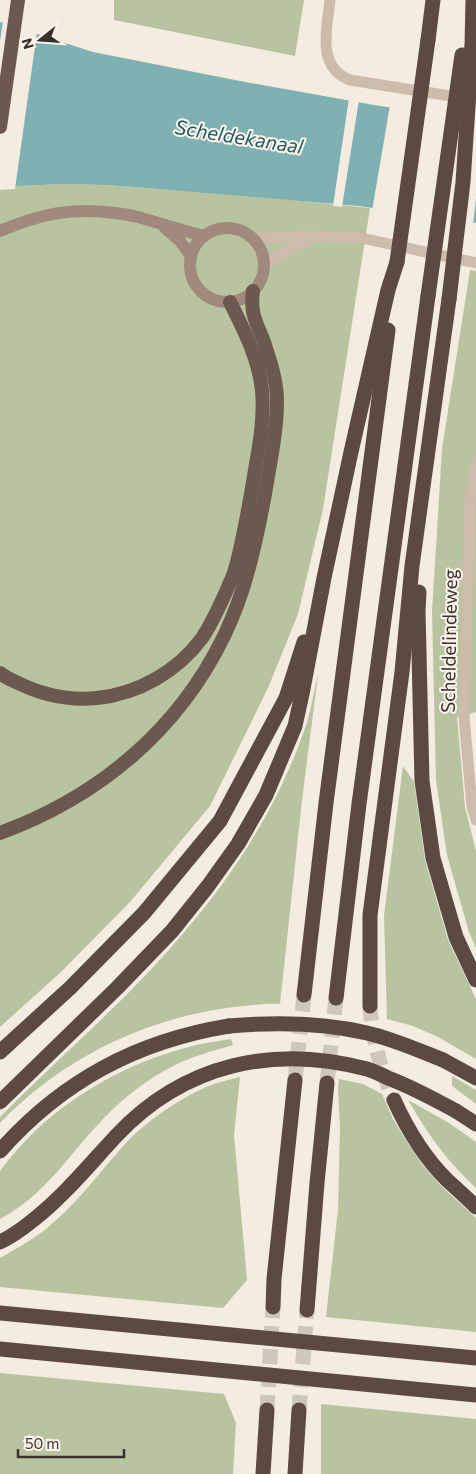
<svg xmlns="http://www.w3.org/2000/svg" width="476" height="1474" viewBox="0 0 476 1474" font-family="Commissioner,sans-serif">
<style>
.green{fill:#b8c4a0}
.water{fill:#7fb0b2}
.pier{fill:#f4ebe1}
.lines{fill:none;stroke-linecap:round;stroke-linejoin:round}
.motorway-tunnel{stroke:#cfc6bd;stroke-width:15;stroke-dasharray:15 8;stroke-linecap:butt}
.minor{stroke:#cdbbac;stroke-width:11}
.secondary{stroke:#a18a7d;stroke-width:12}
.trunk{stroke:#6c584f;stroke-width:14}
.motorway{stroke:#5c4a42;stroke-width:15}
.motorway-bridge{stroke:#5c4a42;stroke-width:15}
.labels{text-anchor:middle;stroke-width:4;stroke-linejoin:round;paint-order:stroke}
.street-label{font-size:19px;fill:#3b302b;stroke:#fbf5ee}
.water-label{font-size:20px;font-style:italic;fill:#1f5a5e;stroke:#fbf5ee}
</style>
<rect width="100%" height="100%" fill="#f4ebe1"/>
<g class="green">
<polygon points="114,0 304,0 295,56 114,20"/>
<polygon points="61,184 105,185 235,194 370,208 323,509 298,614 268,688 210,806 130,902 61,972 0,1027 0,187"/>
<polygon points="470,270 476,271 476,712 457,717 465,807 476,851 476,948 469,932 447,855 436,780 432,612 442,449"/>
<path d="M318,675L302,800L280,1004C265,1003 249,1006 234,1007C146,1018 62,1058 0,1123V1117C59,1057 125,1002 180,937C233,876 277,808 304,731C311,713 313,693 318,675Z"/>
<polygon points="403,766 414,782 425,860 448,940 476,999 476,1059 438,1037 413,1026 387,1019 384,916"/>
<path d="M231,1039L233,1045C213,1051 193,1056 175,1065C149,1078 124,1097 104,1118C68,1155 48,1193 0,1219V1171C43,1112 109,1070 178,1050C196,1044 213,1042 231,1039Z"/>
<polygon points="452,1076 476,1090 476,1104 452,1086"/>
<path d="M240,1077L234,1135L247,1280L223,1308L0,1287V1258C19,1247 38,1237 54,1222C81,1199 102,1169 126,1143C146,1121 186,1094 214,1084C223,1081 232,1079 240,1077Z"/>
<polygon points="339,1079 363,1084 382,1094 393,1119 407,1142 422,1164 440,1185 476,1218 476,1332 326,1317 338,1210 340,1129 338,1088"/>
<path d="M408,1100L449,1123L476,1142V1188C446,1160 429,1136 408,1100Z"/>
<polygon points="0,1373 224,1394 236,1423 233,1474 0,1474"/>
<polygon points="321,1404 476,1419 476,1474 321,1474"/>
</g>
<polygon class="water" points="0,22 93,52 245,82 374,105 476,120 476,223 359,206 148,188 105,185 61,184 0,187"/>
<g class="pier">
<polygon points="3,21 37,32 15,189 0,190 0,41"/>
<polygon points="349,98 359,100 342,207 333,206"/>
<polygon points="390,105 476,118 476,198 473,225 372,211"/>
</g>
<g class="lines">
<g class="motorway-tunnel">
<path d="M370,1006C372,1038 381,1071 394,1100"/>
<polyline points="295,1080 304,995"/>
<polyline points="327,1083 336,998"/>
<polyline points="267,1410 273,1307"/>
<polyline points="299,1410 307,1310"/>
</g>
<g class="minor">
<path d="M330,0C327,29 316,67 350,80L476,100"/>
<polyline points="253,239 303,236 357,237 476,263"/>
<polyline points="264,265 293,247 317,237"/>
<polyline points="476,462 470,500 464,717 472,806 476,820"/>
</g>
<g class="secondary">
<polyline points="165,228 180,241 191,256"/>
<circle cx="227" cy="265" r="37"/>
<path d="M0,231C40,214 72,207 115,213C123,214 131,215 138,217C160,223 182,231 204,236"/>
</g>
<g class="trunk">
<polyline points="0,127 18,0"/>
<path d="M0,673C5,677 11,680 16,682C42,695 68,701 97,698C138,694 178,671 202,638C211,625 218,609 225,594C228,587 231,580 234,573C242,546 247,516 252,488C257,456 265,423 262,391C259,359 244,330 230,302"/>
<path d="M0,833C98,797 178,731 224,636C246,591 256,542 265,494C270,463 277,432 277,401C277,381 270,360 264,342C256,321 250,314 253,291"/>
</g>
<g class="motorway">
<polyline points="428,40 433,0"/>
<polyline points="472,47 473,0"/>
<polyline points="419,592 418,611 422,781 433,858 456,937 476,980"/>
<polyline points="304,995 326,803 388,330"/>
<polyline points="336,998 359,804 428,296"/>
<polyline points="370,1006 370,915 402,672 412,566 449,299"/>
<polyline points="0,1052 70,988 144,913 220,821 286,698 304,642"/>
<polyline points="443,1060 476,1078"/>
<path d="M394,1100C407,1129 424,1157 447,1180C457,1189 467,1198 476,1207"/>
<polyline points="0,1102 117,988 172,931 208,886 238,844 266,795 295,726 302,694 324,578 351,452 388,290 397,262"/>
<polyline points="456,1111 476,1124"/>
<path d="M0,1151C62,1081 137,1041 229,1026"/>
<polyline points="273,1307 274,1279 295,1080"/>
<polyline points="307,1310 317,1183 327,1083"/>
<polyline points="263,1474 267,1410"/>
<polyline points="295,1474 299,1410"/>
</g>
<g class="motorway-bridge">
<polyline points="397,262 428,40"/>
<polyline points="428,296 462,55"/>
<polyline points="449,299 463,182 472,47"/>
<path d="M229,1026C275,1022 321,1022 367,1033C393,1039 418,1050 443,1060"/>
<path d="M0,1242C11,1237 22,1229 32,1221C64,1196 89,1165 117,1135C184,1064 274,1044 367,1069C374,1071 382,1075 388,1078C412,1087 434,1099 456,1111"/>
<polyline points="0,1313 476,1358"/>
<polyline points="0,1349 476,1395"/>
</g>
</g>
<g class="labels">
<g class="street-label">
<text transform="translate(449 641) rotate(-89)" y="7">Scheldelindeweg</text>
</g>
<g class="water-label">
<text transform="translate(239 137) rotate(9)" y="7">Scheldekanaal</text>
</g>
</g>
<g transform="translate(40 40) rotate(253)" stroke="#fbf5ee" stroke-width="4" paint-order="stroke">
<path d="M0-4L9 19L0 12L-9 19Z" fill="#3b302b"/>
<text y="-8" font-size="14" font-weight="bold" text-anchor="middle" fill="#3b302b">N</text>
</g>
<path d="M18 1449v8h106v-8" fill="none" stroke="#3b302b" stroke-width="2.5"/>
<text x="25" y="1449" font-size="15" fill="#3b302b" stroke="#fbf5ee" stroke-width="4" paint-order="stroke">50 m</text>
</svg>
